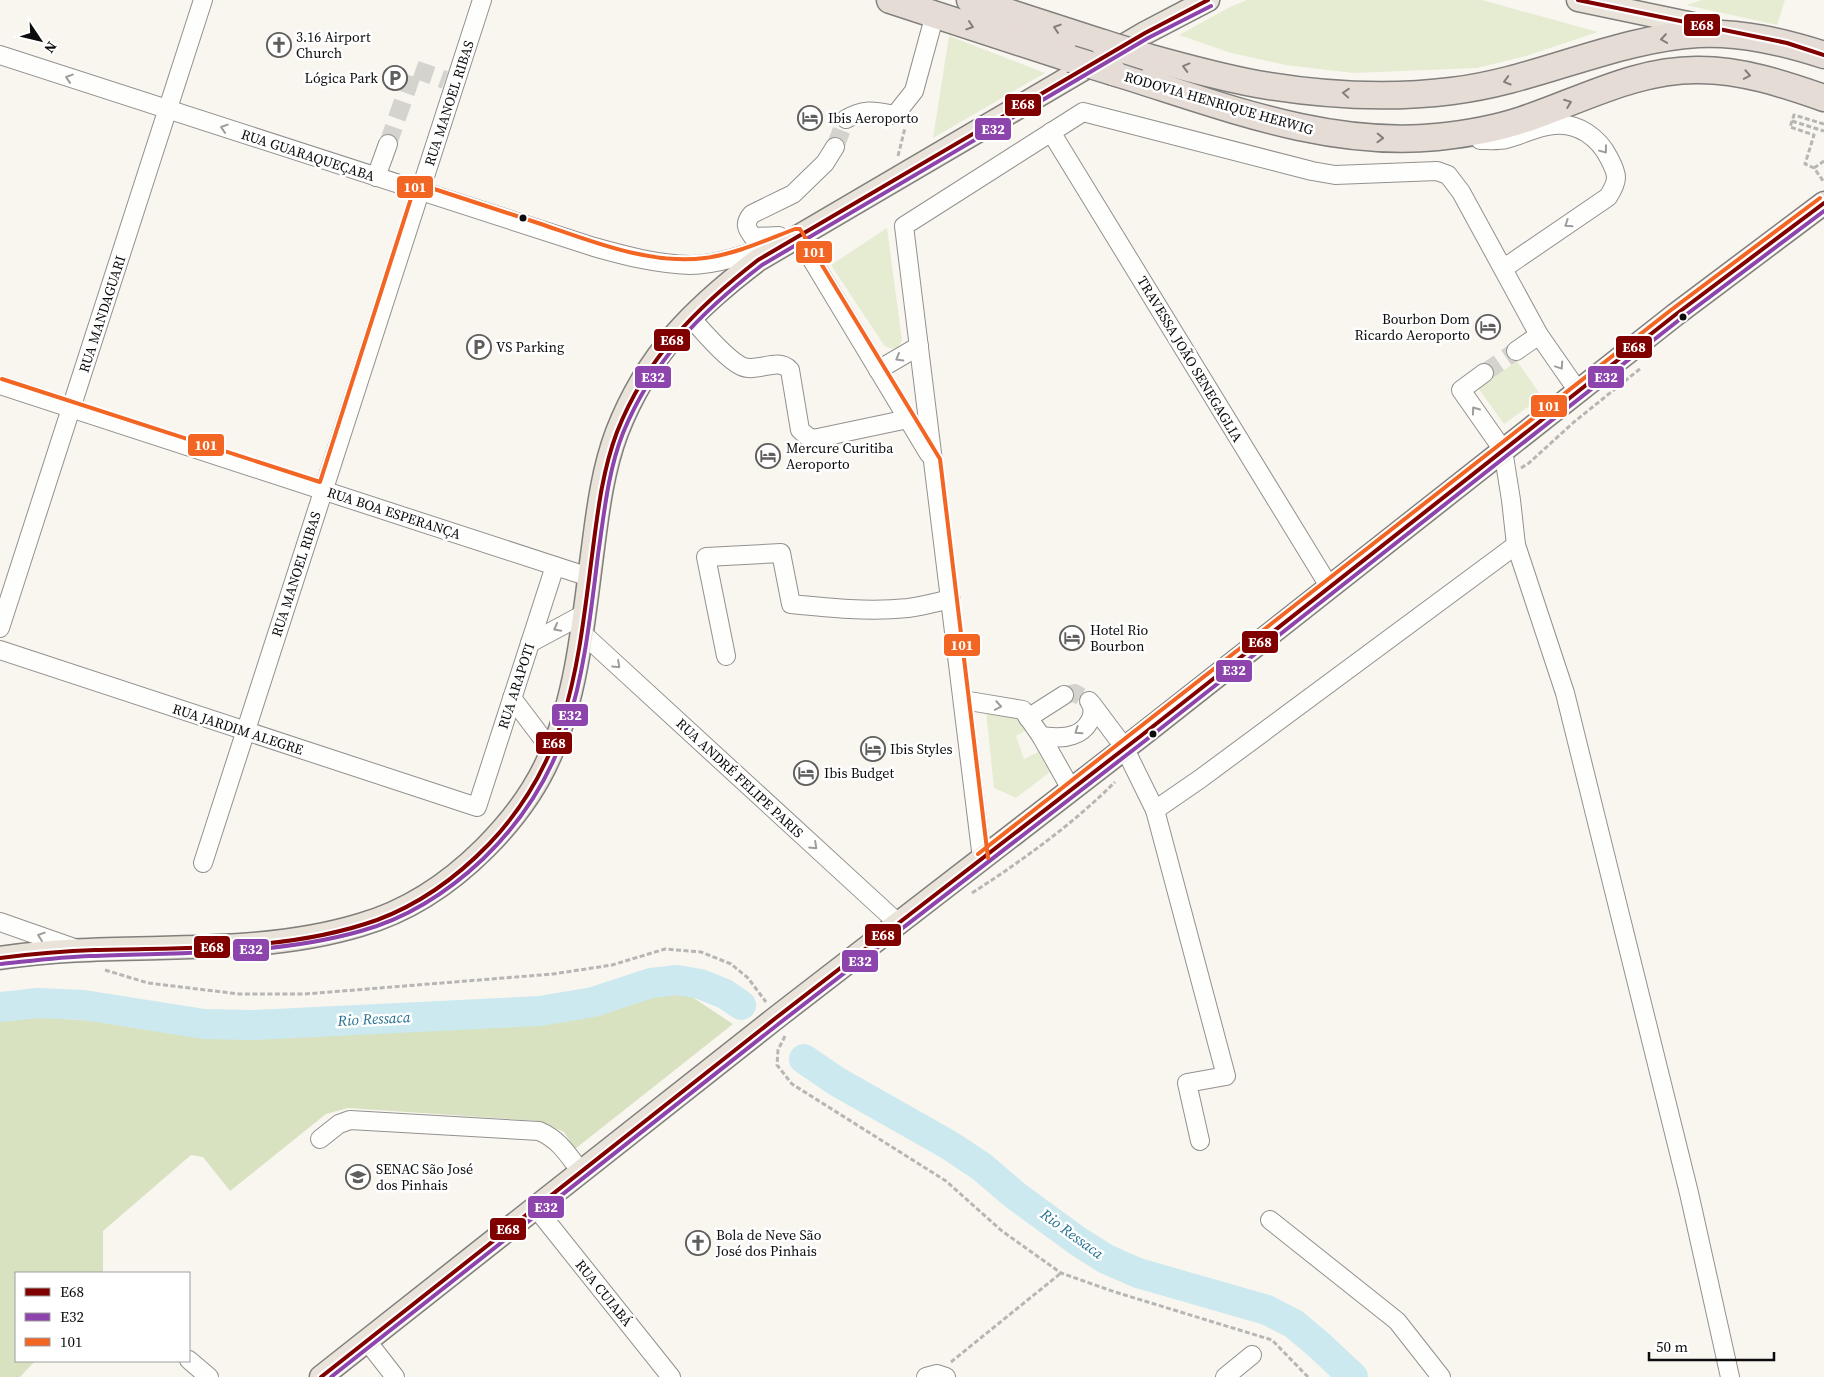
<svg xmlns="http://www.w3.org/2000/svg" width="1824" height="1377" viewBox="0 0 1824 1377" font-family="'Source Serif 4',serif">
<style>
.green{fill:#e6ecd2}
.forest{fill:#d8e2c1}
.lines{fill:none;stroke-linecap:round;stroke-linejoin:round}
.river{stroke:#cbe9ef;stroke-width:30}
.minor-tunnel{stroke:#d5d3ce;stroke-width:18;stroke-dasharray:18 9;stroke-linecap:butt}
.minor-casing{stroke:#93918f;stroke-width:20}
.major-casing{stroke:#807f7c;stroke-width:25}
.highway-casing{stroke:#807f7c;stroke-width:29}
.path{stroke:#b7b6b5;stroke-width:3;stroke-dasharray:5 2.5;stroke-linecap:butt}
.minor{stroke:#fefefd;stroke-width:18}
.major{stroke:#e9e3da;stroke-width:22}
.highway{stroke:#e6dcd6;stroke-width:26}
.highway-bridge-casing{stroke:#807f7c;stroke-width:29;stroke-linecap:butt}
.highway-bridge{stroke:#e6dcd6;stroke-width:26}
.bus-1-casing{stroke:#fff;stroke-width:8}
.bus-2-casing{stroke:#fff;stroke-width:8}
.bus-3-casing{stroke:#fff;stroke-width:8}
.bus-1{stroke:#800000;stroke-width:4}
.bus-2{stroke:#8e44ad;stroke-width:4}
.bus-3{stroke:#f26522;stroke-width:4}
.oneway{stroke:#847e7b}
.oneway2{stroke:#9d9d9d}
.bus-dot{fill:#0c0c0c;stroke:#fff;stroke-width:2}
.labels{text-anchor:middle;stroke-width:5;stroke-linejoin:round;paint-order:stroke}
.poi-label{font-size:14px;fill:#0c0c0c;stroke:#fff;text-anchor:start}
.street-label{font-size:14px;fill:#0c0c0c;stroke:#fff}
.water-label{font-size:15px;font-style:italic;fill:#24718f;stroke:#fff}
.line-badge{stroke:#fff;stroke-width:2}
.badge-label{font-size:14px;text-anchor:middle;font-weight:bold;fill:#fff}
</style>
<rect width="100%" height="100%" fill="#f9f6f0"/>
<g class="green">
<polygon points="1247,0 1482,0 1598,32 1526,56 1477,68 1353,73 1286,65 1231,53 1179,35 1230,7"/>
<polygon points="1702,0 1785,0 1777,25 1686,5"/>
<polygon points="949,36 1045,73 933,138"/>
<path d="M887,228L902,340C899,349 892,351 884,345L831,265Z"/>
<polygon points="1517,361 1542,397 1504,424 1478,388"/>
<polygon points="986,711 1025,721 1029,729 1016,736 1024,759 1038,752 1050,772 1016,798 994,788"/>
</g>
<path class="forest" d="M665,989L689,995L733,1024L575,1149L564,1132L539,1121L348,1108L326,1114L230,1191L203,1157L191,1155L103,1231V1273H16V1361H35L20,1377H0V1015L147,1024L237,1035L537,1019C581,1012 623,1002 665,989Z"/>
<g class="lines">
<g class="river">
<polyline points="0,1007 38,1003 84,1005 204,1024 254,1025 540,1011 593,1002 651,983 677,980 700,984 725,994 741,1005"/>
<polyline points="804,1059 836,1081 949,1145 982,1167 1016,1196 1079,1242 1106,1259 1138,1273 1267,1310 1294,1324 1319,1345 1353,1377"/>
</g>
<g class="minor-tunnel">
<polyline points="388,144 414,69 445,80"/>
<polyline points="835,147 846,119"/>
<polyline points="1484,373 1516,351"/>
<polyline points="1064,695 1075,693 1087,700"/>
</g>
<defs>
<g id="minor">
<path d="M0,55L594,247C626,256 657,264 690,265C716,265 744,255 769,246"/>
<path d="M846,119C865,108 875,111 895,115L914,91L935,14"/>
<polyline points="1051,132 1329,586"/>
<path d="M1480,140C1488,140 1498,141 1506,139C1522,135 1538,126 1554,125C1578,122 1599,138 1609,158C1618,175 1619,180 1608,197L1504,268"/>
<polyline points="376,177 388,144"/>
<polyline points="797,235 929,454"/>
<path d="M779,236L753,237C746,228 744,223 752,214L793,194L825,163L835,147"/>
<path d="M690,317C703,331 725,358 741,366C757,374 777,356 790,370L800,430L807,436L813,439L908,419"/>
<polyline points="1516,351 1539,335 1578,391"/>
<polyline points="878,370 919,346"/>
<polyline points="1484,373 1461,390 1503,450 1511,500 1516,545 1565,693 1689,1193 1730,1377"/>
<polyline points="0,385 589,577"/>
<polyline points="0,628 203,0"/>
<polyline points="581,632 899,924"/>
<polyline points="530,643 584,614"/>
<polyline points="0,650 477,807 555,566"/>
<path d="M726,656L706,557L781,553L791,604C830,608 869,612 908,608C923,606 937,602 951,599"/>
<polyline points="512,698 552,751"/>
<polyline points="963,700 1023,710 1041,736 1071,789"/>
<polyline points="1091,703 1124,747 1155,810 1200,779 1516,545"/>
<polyline points="1028,718 1064,695"/>
<path d="M1041,736C1051,737 1062,739 1073,735C1086,731 1099,714 1089,701"/>
<polyline points="1155,810 1226,1076 1187,1083 1200,1141"/>
<polyline points="982,859 904,226 1083,112 1312,171 1335,175 1437,171 1448,175 1461,192 1539,335"/>
<polyline points="203,863 482,0"/>
<polyline points="0,922 77,949"/>
<path d="M320,1139L339,1124L350,1120L539,1131C560,1140 568,1155 581,1172"/>
<polyline points="536,1208 671,1377"/>
<polyline points="1270,1220 1397,1321 1441,1377"/>
<polyline points="367,1341 395,1377"/>
<polyline points="189,1360 209,1377"/>
<polyline points="926,1377 937,1374 946,1377"/>
<polyline points="1225,1377 1252,1355"/>
</g>
<g id="major">
<polyline points="1578,0 1712,28"/>
<path d="M0,958C119,939 244,960 360,925C409,911 449,884 485,848C512,821 537,788 552,751C578,689 584,615 593,548C598,509 603,469 617,432C647,355 693,309 758,260L1145,33L1208,0"/>
<polyline points="321,1377 777,1017 1142,735 1675,315 1824,203"/>
</g>
<g id="highway">
<polyline points="890,0 1071,59"/>
<polyline points="970,0 1103,43"/>
<path d="M1147,57C1183,67 1219,77 1257,84C1320,95 1388,99 1452,91C1536,81 1614,39 1698,34C1742,32 1783,42 1824,55"/>
<path d="M1113,72C1218,104 1325,148 1437,137C1466,134 1495,129 1522,120C1580,101 1636,69 1699,70C1742,70 1784,84 1824,98"/>
</g>
</defs>
<use href="#minor" class="minor-casing"/>
<use href="#major" class="major-casing"/>
<use href="#highway" class="highway-casing"/>
<g class="path">
<polyline points="1792,121 1824,131"/>
<polyline points="1824,124 1794,115 1790,127 1814,135 1805,164 1814,168 1824,182"/>
<polyline points="898,156 905,128"/>
<polyline points="1814,168 1824,161"/>
<polyline points="1521,468 1529,463 1574,422 1641,368"/>
<path d="M972,893C1023,860 1073,824 1115,782"/>
<polyline points="105,970 148,983 239,994 305,994 553,974 612,965 665,949 701,952 731,964 748,978 766,1002"/>
<polyline points="785,1036 778,1050 777,1065 792,1084 946,1181 1002,1231 1061,1273 1115,1292 1272,1340 1308,1377"/>
<polyline points="951,1362 1061,1273"/>
</g>
<use href="#minor" class="minor"/>
<use href="#major" class="major"/>
<use href="#highway" class="highway"/>
<defs>
<g id="highway-bridge">
<polyline points="1103,43 1147,57"/>
<polyline points="1071,59 1113,72"/>
</g>
</defs>
<use href="#highway-bridge" class="highway-bridge-casing"/>
<use href="#highway-bridge" class="highway-bridge"/>
<defs>
<g id="bus-1">
<polyline points="1578,0 1787,43 1824,55"/>
<path d="M0,958C31,954 63,951 95,950C188,947 287,952 377,920C420,904 458,876 489,844C572,757 578,661 593,548C598,509 603,469 617,432C646,358 696,308 758,260L1145,33L1208,0"/>
<polyline points="321,1377 777,1017 1142,735 1675,315 1824,203"/>
</g>
<g id="bus-2">
<path d="M1,964C30,961 60,957 90,956C181,952 273,956 361,931C408,918 448,892 483,859C575,771 583,674 598,555C604,514 608,471 623,433C653,360 701,312 762,265L1148,38L1211,6"/>
<polyline points="331,1377 781,1022 1146,740 1679,320 1824,211"/>
</g>
<g id="bus-3">
<path d="M2,379L320,482L414,189L417,185H422C461,198 499,210 538,223C591,241 648,265 705,258C736,254 766,240 795,229H800L940,459L988,858"/>
<polyline points="978,854 1671,310 1820,198"/>
</g>
</defs>
<use href="#bus-1" class="bus-1-casing"/>
<use href="#bus-2" class="bus-2-casing"/>
<use href="#bus-3" class="bus-3-casing"/>
<use href="#bus-1" class="bus-1"/>
<use href="#bus-2" class="bus-2"/>
<use href="#bus-3" class="bus-3"/>
</g>
<defs><path id="oneway-chevron" d="M-2-3.5L2.5 0L-2 3.5" fill="none" stroke-width="1.6" stroke-linecap="round" stroke-linejoin="round" transform="scale(1.25)"/></defs>
<g class="oneway">
<use href="#oneway-chevron" transform="translate(970 26) rotate(18)"/>
<use href="#oneway-chevron" transform="translate(1057 28) rotate(-162)"/>
<use href="#oneway-chevron" transform="translate(1664 39) rotate(172)"/>
<use href="#oneway-chevron" transform="translate(1186 67) rotate(-165)"/>
<use href="#oneway-chevron" transform="translate(1747 75) rotate(11)"/>
<use href="#oneway-chevron" transform="translate(1507 81) rotate(164)"/>
<use href="#oneway-chevron" transform="translate(1346 93) rotate(-176)"/>
<use href="#oneway-chevron" transform="translate(1568 103) rotate(-21)"/>
<use href="#oneway-chevron" transform="translate(1380 138) rotate(2)"/>
</g>
<g class="oneway2">
<use href="#oneway-chevron" transform="translate(69 78) rotate(-162)"/>
<use href="#oneway-chevron" transform="translate(224 128) rotate(-162)"/>
<use href="#oneway-chevron" transform="translate(1604 150) rotate(53)"/>
<use href="#oneway-chevron" transform="translate(1568 224) rotate(146)"/>
<use href="#oneway-chevron" transform="translate(899 358) rotate(150)"/>
<use href="#oneway-chevron" transform="translate(1560 366) rotate(56)"/>
<use href="#oneway-chevron" transform="translate(1475 410) rotate(-126)"/>
<use href="#oneway-chevron" transform="translate(557 628) rotate(152)"/>
<use href="#oneway-chevron" transform="translate(617 665) rotate(43)"/>
<use href="#oneway-chevron" transform="translate(998 706) rotate(10)"/>
<use href="#oneway-chevron" transform="translate(1078 731) rotate(146)"/>
<use href="#oneway-chevron" transform="translate(814 846) rotate(43)"/>
<use href="#oneway-chevron" transform="translate(41 936) rotate(-161)"/>
</g>
<defs>
<symbol id="church-ring" viewBox="-11 -11 22 22"><circle r="9.5" fill="#fff" stroke="#5f5e5c" stroke-width="1.5"/><path d="M-1.2-6h2.4v3.5h3.3v2.4h-3.3V6h-2.4V-.1h-3.3v-2.4h3.3Z" fill="#5f5e5c"/></symbol>
<symbol id="parking-ring" viewBox="-11 -11 22 22"><circle r="9.5" fill="#fff" stroke="#5f5e5c" stroke-width="1.5"/><path d="M-3.5-5.5H1a3.5 3.5 0 0 1 0 7H-1V5.5H-3.5ZM-1-3.4V-.6H.8a1.4 1.4 0 0 0 0-2.8Z" fill="#5f5e5c"/></symbol>
<symbol id="hotel-ring" viewBox="-11 -11 22 22"><circle r="9.5" fill="#fff" stroke="#5f5e5c" stroke-width="1.5"/><path d="M-6-4.5h1.5V1H6V5H4.5V3h-9V5H-6ZM-4 0a1.8 1.8 0 1 1 3.6 0ZM.5 0V-2.5h3Q6-2.5 6 0Z" fill="#5f5e5c"/></symbol>
<symbol id="school-ring" viewBox="-11 -11 22 22"><circle r="9.5" fill="#fff" stroke="#5f5e5c" stroke-width="1.5"/><path d="M0-5L7-2L0 1L-7-2ZM-4 1L0 2.5L4 1V4Q0 6-4 4Z" fill="#5f5e5c"/></symbol>
</defs>
<g fill-rule="evenodd">
<use href="#church-ring" x="265" y="31" width="28" height="28"/>
<use href="#parking-ring" x="381" y="64" width="28" height="28"/>
<use href="#hotel-ring" x="796" y="104" width="28" height="28"/>
<use href="#hotel-ring" x="1474" y="313" width="28" height="28"/>
<use href="#parking-ring" x="465" y="333" width="28" height="28"/>
<use href="#hotel-ring" x="754" y="442" width="28" height="28"/>
<use href="#hotel-ring" x="1058" y="624" width="28" height="28"/>
<use href="#hotel-ring" x="859" y="735" width="28" height="28"/>
<use href="#hotel-ring" x="792" y="759" width="28" height="28"/>
<use href="#school-ring" x="344" y="1163" width="28" height="28"/>
<use href="#church-ring" x="684" y="1229" width="28" height="28"/>
</g>
<g class="bus-dot">
<circle cx="523" cy="218" r="4.5"/>
<circle cx="1683" cy="317" r="4.5"/>
<circle cx="1153" cy="734" r="4.5"/>
</g>
<g class="labels">
<g class="poi-label">
<text x="296" y="42">3.16 Airport<tspan x="296" dy="16">Church</tspan></text>
<text x="378" y="83" text-anchor="end">Lógica Park</text>
<text x="828" y="123">Ibis Aeroporto</text>
<text x="1470" y="324" text-anchor="end">Bourbon Dom<tspan x="1470" dy="16">Ricardo Aeroporto</tspan></text>
<text x="496" y="352">VS Parking</text>
<text x="786" y="453">Mercure Curitiba<tspan x="786" dy="16">Aeroporto</tspan></text>
<text x="1090" y="635">Hotel Rio<tspan x="1090" dy="16">Bourbon</tspan></text>
<text x="890" y="754">Ibis Styles</text>
<text x="824" y="778">Ibis Budget</text>
<text x="376" y="1174">SENAC São José<tspan x="376" dy="16">dos Pinhais</tspan></text>
<text x="716" y="1240">Bola de Neve São<tspan x="716" dy="16">José dos Pinhais</tspan></text>
</g>
<g class="street-label">
<text transform="translate(449 103) rotate(-72)" y="5">RUA MANOEL RIBAS</text>
<text transform="translate(1219 103) rotate(16)" y="5">RODOVIA HENRIQUE HERWIG</text>
<text transform="translate(308 155) rotate(18)" y="5">RUA GUARAQUEÇABA</text>
<text transform="translate(102 314) rotate(-72)" y="5">RUA MANDAGUARI</text>
<text transform="translate(1190 359) rotate(59)" y="5">TRAVESSA JOÃO SENEGAGLIA</text>
<text transform="translate(394 513) rotate(18)" y="5">RUA BOA ESPERANÇA</text>
<text transform="translate(296 574) rotate(-72)" y="5">RUA MANOEL RIBAS</text>
<text transform="translate(516 686) rotate(-72)" y="5">RUA ARAPOTI</text>
<text transform="translate(238 729) rotate(18)" y="5">RUA JARDIM ALEGRE</text>
<text transform="translate(740 778) rotate(43)" y="5">RUA ANDRÉ FELIPE PARIS</text>
<text transform="translate(604 1293) rotate(51)" y="5">RUA CUIABÁ</text>
</g>
<g class="water-label">
<text transform="translate(374 1019) rotate(-3)" y="5">Rio Ressaca</text>
<text transform="translate(1072 1234) rotate(36)" y="5">Rio Ressaca</text>
</g>
</g>
<g class="line-badge">
<rect x="1683" y="13" width="38" height="24" rx="5" fill="#800000"/>
<rect x="1004" y="93" width="38" height="24" rx="5" fill="#800000"/>
<rect x="974" y="117" width="38" height="24" rx="5" fill="#8e44ad"/>
<rect x="396" y="175" width="38" height="24" rx="5" fill="#f26522"/>
<rect x="795" y="240" width="38" height="24" rx="5" fill="#f26522"/>
<rect x="653" y="328" width="38" height="24" rx="5" fill="#800000"/>
<rect x="1615" y="335" width="38" height="24" rx="5" fill="#800000"/>
<rect x="634" y="365" width="38" height="24" rx="5" fill="#8e44ad"/>
<rect x="1587" y="365" width="38" height="24" rx="5" fill="#8e44ad"/>
<rect x="1530" y="394" width="38" height="24" rx="5" fill="#f26522"/>
<rect x="187" y="433" width="38" height="24" rx="5" fill="#f26522"/>
<rect x="1241" y="630" width="38" height="24" rx="5" fill="#800000"/>
<rect x="943" y="633" width="38" height="24" rx="5" fill="#f26522"/>
<rect x="1215" y="659" width="38" height="24" rx="5" fill="#8e44ad"/>
<rect x="551" y="703" width="38" height="24" rx="5" fill="#8e44ad"/>
<rect x="535" y="731" width="38" height="24" rx="5" fill="#800000"/>
<rect x="864" y="923" width="38" height="24" rx="5" fill="#800000"/>
<rect x="193" y="935" width="38" height="24" rx="5" fill="#800000"/>
<rect x="232" y="938" width="38" height="24" rx="5" fill="#8e44ad"/>
<rect x="841" y="949" width="38" height="24" rx="5" fill="#8e44ad"/>
<rect x="527" y="1195" width="38" height="24" rx="5" fill="#8e44ad"/>
<rect x="489" y="1217" width="38" height="24" rx="5" fill="#800000"/>
</g>
<g class="badge-label">
<text x="1702" y="30">E68</text>
<text x="1023" y="109">E68</text>
<text x="993" y="134">E32</text>
<text x="415" y="192">101</text>
<text x="814" y="257">101</text>
<text x="672" y="345">E68</text>
<text x="1634" y="352">E68</text>
<text x="653" y="382">E32</text>
<text x="1606" y="382">E32</text>
<text x="1549" y="411">101</text>
<text x="206" y="450">101</text>
<text x="1260" y="647">E68</text>
<text x="962" y="650">101</text>
<text x="1234" y="675">E32</text>
<text x="570" y="720">E32</text>
<text x="554" y="748">E68</text>
<text x="883" y="940">E68</text>
<text x="212" y="952">E68</text>
<text x="251" y="954">E32</text>
<text x="860" y="966">E32</text>
<text x="546" y="1212">E32</text>
<text x="508" y="1234">E68</text>
</g>
<rect x="15" y="1272" width="175" height="90" fill="#ffffff" stroke="#9e9e9e"/>
<rect x="25" y="1288" width="25" height="8" fill="#800000" stroke="#9e9e9e"/>
<text x="60" y="1297" font-size="15" fill="#0c0c0c">E68</text>
<rect x="25" y="1313" width="25" height="8" fill="#8e44ad" stroke="#9e9e9e"/>
<text x="60" y="1322" font-size="15" fill="#0c0c0c">E32</text>
<rect x="25" y="1338" width="25" height="8" fill="#f26522" stroke="#9e9e9e"/>
<text x="60" y="1347" font-size="15" fill="#0c0c0c">101</text>
<g transform="translate(40 40) rotate(125)" stroke="#ffffff" stroke-width="4" paint-order="stroke">
<path d="M0-4L9 19L0 12L-9 19Z" fill="#0c0c0c"/>
<text y="-8" font-size="14" font-weight="bold" text-anchor="middle" fill="#0c0c0c">N</text>
</g>
<path d="M1649 1352v8h125v-8" fill="none" stroke="#0c0c0c" stroke-width="2.5"/>
<text x="1656" y="1352" font-size="15" fill="#0c0c0c" stroke="#ffffff" stroke-width="4" paint-order="stroke">50 m</text>
</svg>
